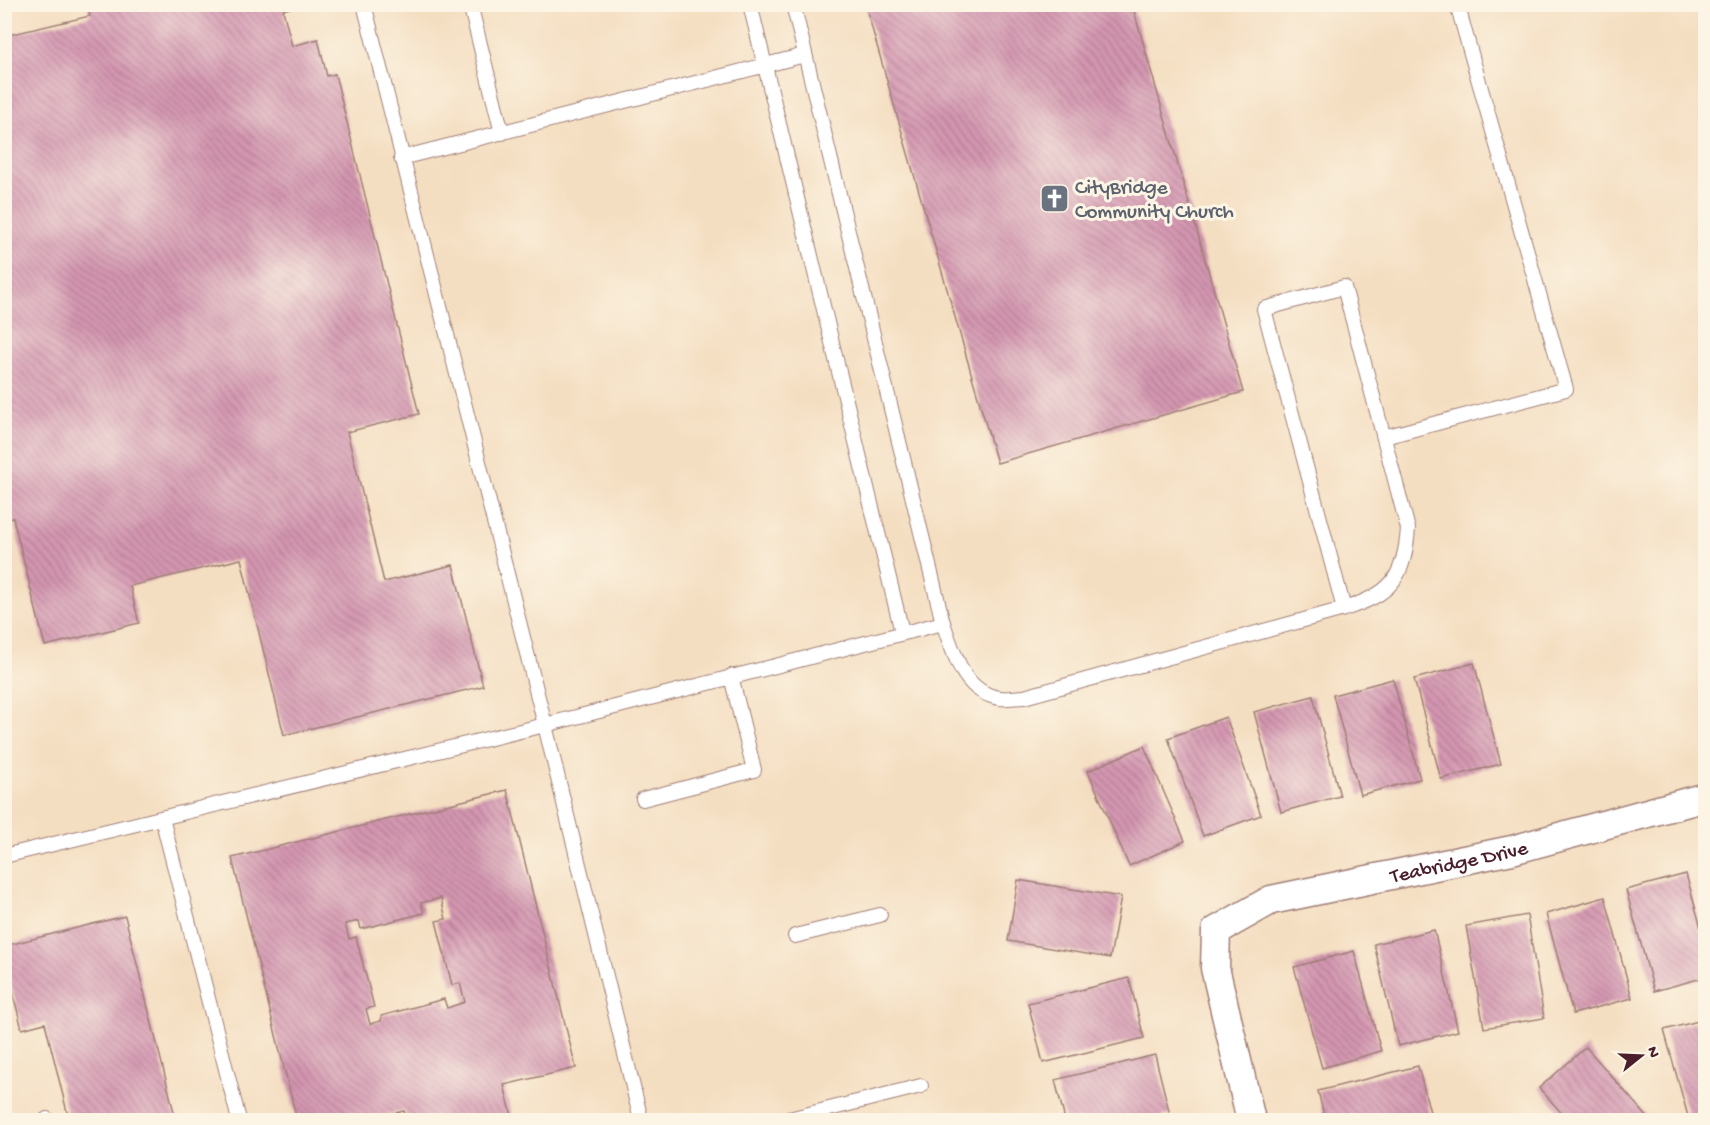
<svg xmlns="http://www.w3.org/2000/svg" width="1710" height="1125" viewBox="0 0 1710 1125" font-family="'Gochi Hand',sans-serif">
<style>
.building{fill:url(#building-back-hatch);fill-rule:evenodd}
.lines{fill:none;stroke-linecap:round;stroke-linejoin:round}
.service-casing{stroke:#9f7e76;stroke-width:16}
.minor-casing{stroke:#9f7e76;stroke-width:31}
.service{stroke:#fff;stroke-width:14}
.minor{stroke:#fff;stroke-width:28}
.labels{text-anchor:middle;stroke-width:6;stroke-linejoin:round;paint-order:stroke}
.worship-label{font-size:21px;fill:#5b616d;stroke:#fcf5e5;text-anchor:start}
.street-label{font-size:21px;fill:#4a1f2b;stroke:#fcf5e5}
</style>
<defs>
<pattern id="building-back-hatch" width="6" height="6" patternUnits="userSpaceOnUse" patternTransform="scale(1.5)"><rect width="6" height="6" fill="#d496b1"/><path d="M-1 5l2 2M0 0l6 6M5-1l2 2" fill="none" stroke="#ae7a90"/></pattern>
</defs>
<rect width="100%" height="100%" fill="#fcf5e5"/>
<filter id="ink" filterUnits="userSpaceOnUse"><feTurbulence type="fractalNoise" baseFrequency=".0167" numOctaves="2"/><feDisplacementMap in="SourceGraphic" scale="12" xChannelSelector="R" yChannelSelector="G"/><feConvolveMatrix kernelMatrix="1 2 1 2 8 2 1 2 1" color-interpolation-filters="sRGB"/></filter>
<filter id="wash" filterUnits="userSpaceOnUse"><feTurbulence type="fractalNoise" baseFrequency=".008" numOctaves="4" result="noise"/><feDisplacementMap in="SourceGraphic" scale="24" xChannelSelector="R" yChannelSelector="G"/><feGaussianBlur stdDeviation="1.35" result="paint"/><feColorMatrix in="noise" values="0 0 0 0 0 0 0 0 0 0 0 0 0 0 0 0 0 1.4 0 .05"/><feComposite in="paint" operator="in"/></filter>
<g filter="url(#wash)">
<rect width="100%" height="100%" fill="#f4dec1"/>
<g id="blocks">
<g class="building">
<polygon points="87,4 302,4 283,10 292,46 318,39 327,76 335,74 419,414 347,432 384,582 453,565 483,686 284,735 241,559 130,586 139,623 45,646 13,518 4,520 4,36 90,16"/>
<polygon points="865,4 1132,4 1243,392 997,463"/>
<polygon points="1474,663 1501,764 1441,779 1414,679"/>
<polygon points="1393,679 1420,779 1360,795 1333,695"/>
<polygon points="1313,696 1340,796 1281,812 1254,712"/>
<polygon points="1226,717 1261,815 1203,836 1168,738"/>
<polygon points="1144,746 1185,841 1129,866 1088,771"/>
<path d="M507,790L576,1068L504,1085L513,1120H407L404,1111L364,1120H297L232,858ZM441,898L446,919L436,921L452,985L460,983L465,1002L447,1008L444,999L381,1016V1021L370,1024L366,1009L374,1007L356,937L349,939L345,924L359,921L361,929L424,913L421,903Z"/>
<polygon points="1686,874 1706,946 1706,977 1654,991 1626,890"/>
<polygon points="1018,880 1121,897 1110,958 1008,941"/>
<polygon points="1605,897 1632,998 1573,1014 1546,914"/>
<polygon points="1527,915 1544,1018 1484,1028 1466,926"/>
<polygon points="125,916 176,1120 69,1120 45,1023 22,1029 4,958 4,946"/>
<polygon points="1434,930 1458,1031 1398,1046 1374,944"/>
<polygon points="1354,951 1381,1051 1322,1068 1294,967"/>
<polygon points="1129,978 1144,1038 1043,1063 1028,1003"/>
<polygon points="1706,1019 1706,1120 1689,1120 1664,1030"/>
<polygon points="1586,1047 1650,1120 1568,1120 1539,1088"/>
<polygon points="1155,1055 1170,1115 1147,1120 1065,1120 1055,1080"/>
<polygon points="1418,1066 1432,1120 1325,1120 1318,1091"/>
</g>
</g>
</g>
<g filter="url(#ink)">
<use href="#blocks" fill-opacity="0" stroke="#9f7e76" stroke-width="1.5"/>
<g class="lines">
<defs>
<g id="service">
<polyline points="364,4 545,725 641,1120"/>
<polyline points="470,4 502,133"/>
<polyline points="750,4 902,632"/>
<path d="M793,4L943,623C954,653 963,693 1000,698C1008,699 1016,697 1024,697L1344,609C1391,594 1404,579 1408,529L1344,287L1264,309L1344,609"/>
<polyline points="401,158 805,55"/>
<polyline points="1384,437 1566,389 1457,4"/>
<polyline points="643,799 754,770 731,676"/>
<polyline points="162,818 239,1120"/>
<polyline points="4,856 545,725 943,623"/>
<polyline points="795,936 880,915"/>
<polyline points="47,1119 47,1120"/>
<polyline points="785,1120 921,1086"/>
</g>
<g id="minor">
<path id="s1" d="M1251,1120L1215,968L1216,931L1271,900L1512,850L1706,797"/>
</g>
</defs>
<use href="#service" class="service-casing"/>
<use href="#minor" class="minor-casing"/>
<use href="#service" class="service"/>
<use href="#minor" class="minor"/>
</g>
</g>
<defs>
<symbol id="church-square" viewBox="-11 -11 22 22"><rect x="-9" y="-9" width="18" height="18" rx="4" fill="#6b7280" stroke="#fcf5e5"/><path d="M-1.2-6h2.4v3.5h3.3v2.4h-3.3V6h-2.4V-.1h-3.3v-2.4h3.3Z" fill="#fff"/></symbol>
</defs>
<g fill-rule="evenodd">
<use href="#church-square" x="1038" y="182" width="33" height="33"/>
</g>
<g class="labels">
<g class="worship-label">
<text x="1075" y="193">CityBridge<tspan x="1075" dy="24">Community Church</tspan></text>
</g>
<g class="street-label">
<text dy="7" stroke="none"><textPath href="#s1" startOffset="448">Teabridge Drive</textPath></text>
</g>
</g>
<rect width="1710" height="1125" fill="none" stroke="#fcf5e5" stroke-width="24"/>
<g transform="translate(1641 1056) rotate(72)" stroke="#fcf5e5" stroke-width="4.5" paint-order="stroke">
<path d="M0-4.5L10 22L0 15L-10 22Z" fill="#4a1f2b"/>
<text y="-9" font-size="16" font-weight="bold" text-anchor="middle" fill="#4a1f2b">N</text>
</g>
</svg>
